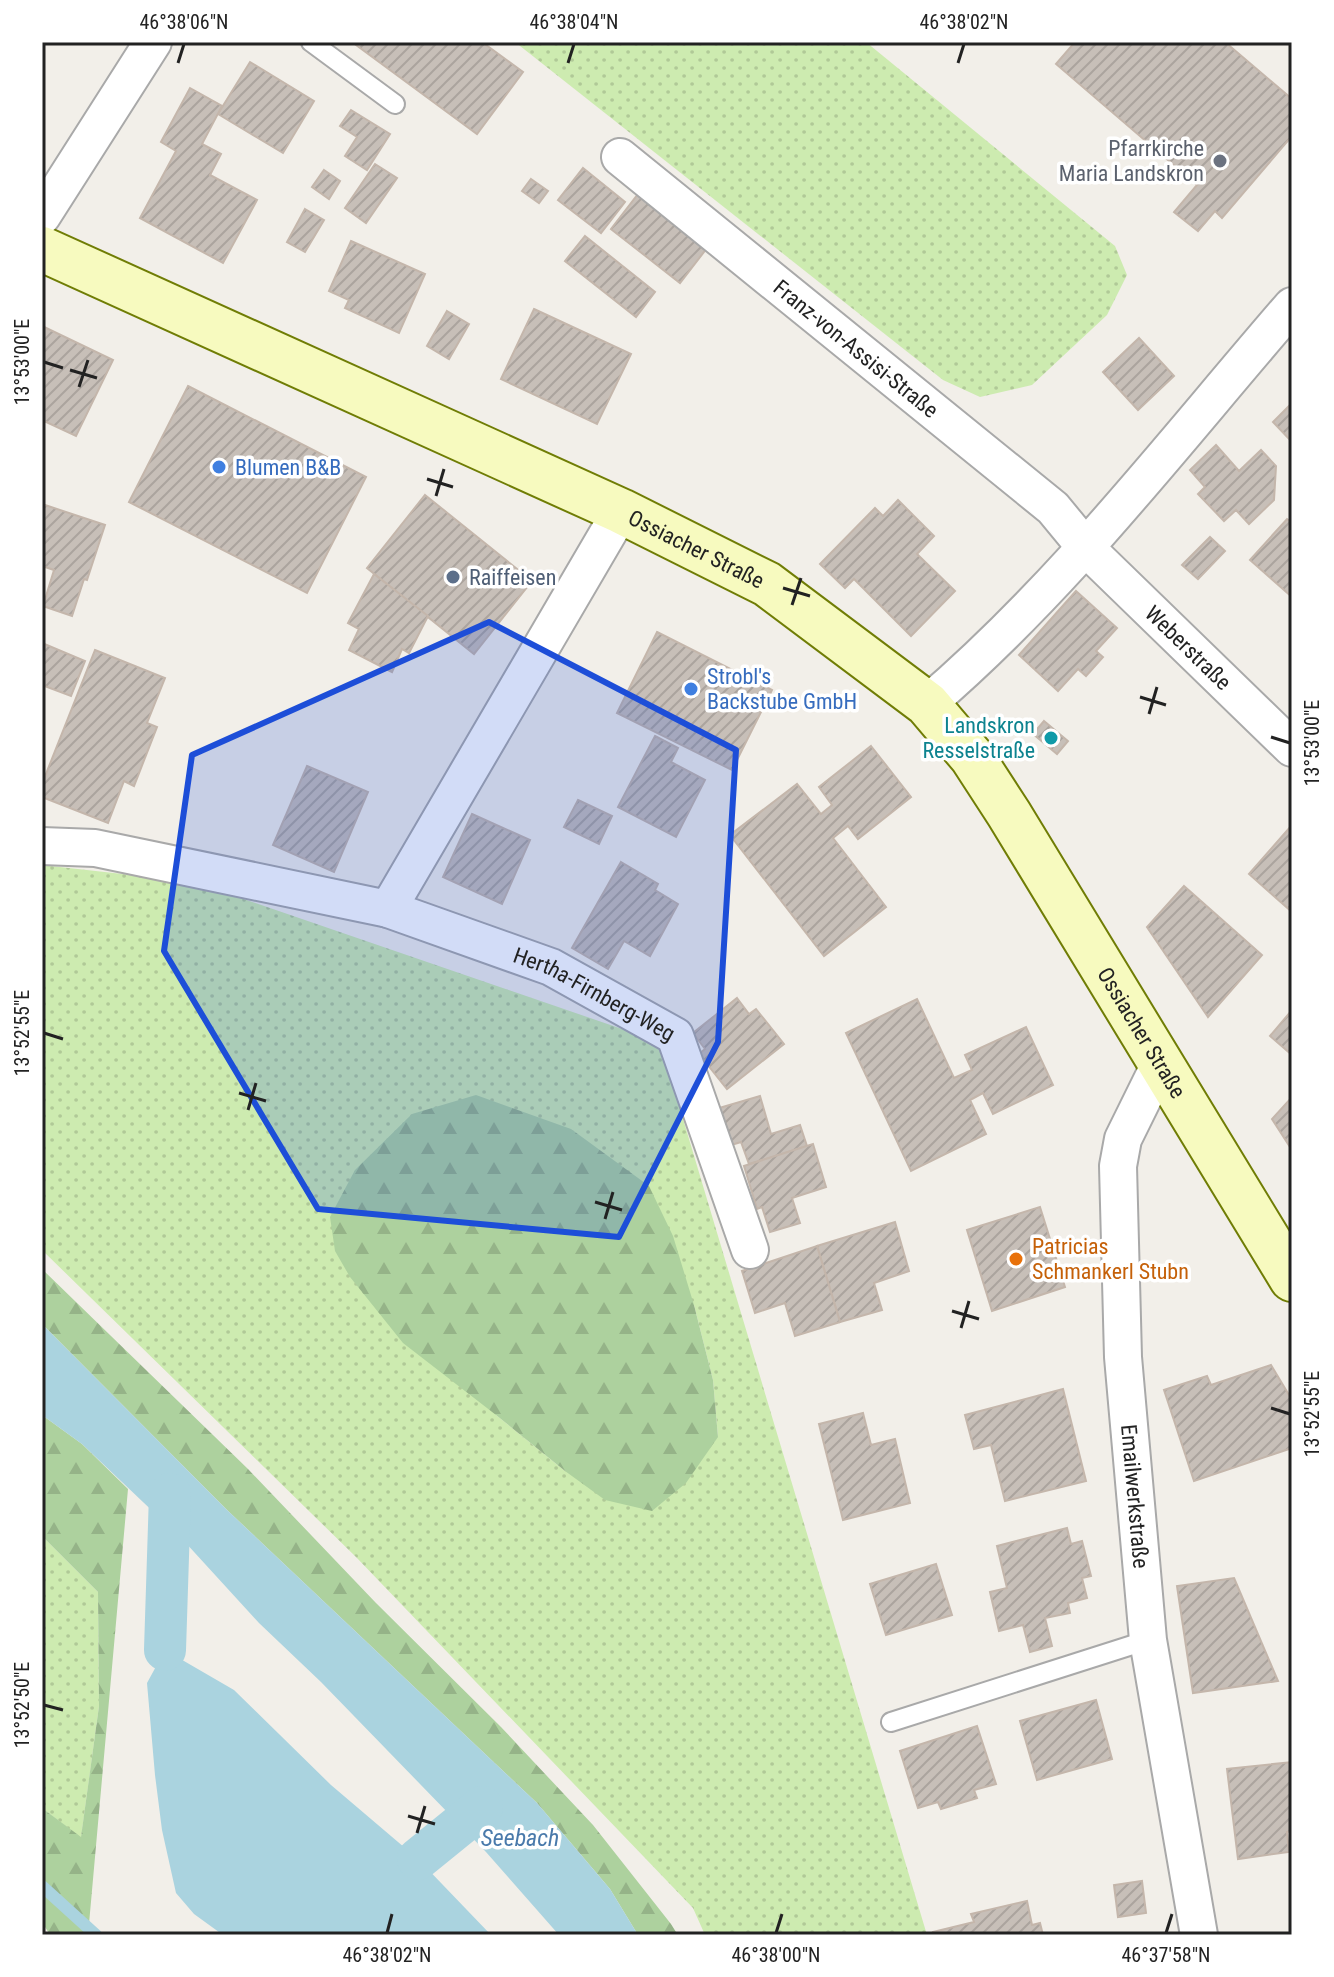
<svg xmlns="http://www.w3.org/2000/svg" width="1334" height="1977" viewBox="0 0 1334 1977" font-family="'Roboto Condensed',sans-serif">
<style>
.grass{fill:url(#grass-dots);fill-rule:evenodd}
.forest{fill:url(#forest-firs)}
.water{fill:#aad3df}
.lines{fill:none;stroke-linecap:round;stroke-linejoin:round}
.stream{stroke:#aad3df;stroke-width:12}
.canal{stroke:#aad3df;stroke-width:42}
.building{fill:url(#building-hatch);stroke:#c4b6ab;stroke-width:2}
.lane-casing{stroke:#a9a9a9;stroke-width:22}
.street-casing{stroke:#a9a9a9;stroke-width:40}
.secondary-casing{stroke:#707d05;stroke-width:48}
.lane{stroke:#fff;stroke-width:18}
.street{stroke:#fff;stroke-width:36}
.secondary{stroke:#f7fabf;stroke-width:44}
.marked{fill:#1d4ed8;fill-opacity:0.2;stroke:#1d4ed8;stroke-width:6;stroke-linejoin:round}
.ticks{fill:none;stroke:#222;stroke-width:3}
.worship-dot{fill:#6b7280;stroke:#fff;stroke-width:3}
.shop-dot{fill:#3f7fe0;stroke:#fff;stroke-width:3}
.service-dot{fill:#5c6f8a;stroke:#fff;stroke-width:3}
.culture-dot{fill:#0f9aa8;stroke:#fff;stroke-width:3}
.food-dot{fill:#e8710a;stroke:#fff;stroke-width:3}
.labels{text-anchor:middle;stroke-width:7;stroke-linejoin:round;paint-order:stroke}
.worship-label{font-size:22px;fill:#5b616d;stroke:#fff;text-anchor:end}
.street-label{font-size:22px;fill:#222;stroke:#fff}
.shop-label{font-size:22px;fill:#366cbe;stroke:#fff;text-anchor:start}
.service-label{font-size:22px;fill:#4e5e75;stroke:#fff;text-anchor:start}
.culture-label{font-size:22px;fill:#0d838f;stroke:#fff;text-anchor:end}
.food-label{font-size:22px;fill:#c56008;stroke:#fff;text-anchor:start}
.water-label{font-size:24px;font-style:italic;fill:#4a7aab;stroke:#fff}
.neatline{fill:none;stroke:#222;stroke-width:3}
.ticks-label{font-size:20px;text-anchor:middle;fill:#222}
</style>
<defs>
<pattern id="grass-dots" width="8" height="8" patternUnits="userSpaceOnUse" patternTransform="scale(2)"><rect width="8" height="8" fill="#cdebb0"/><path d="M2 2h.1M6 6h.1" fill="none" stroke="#b0c997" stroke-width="1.8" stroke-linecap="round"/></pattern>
<pattern id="forest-firs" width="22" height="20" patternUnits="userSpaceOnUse" patternTransform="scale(2)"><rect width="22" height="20" fill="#add19e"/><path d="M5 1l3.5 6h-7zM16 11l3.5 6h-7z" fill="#95b388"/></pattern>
<pattern id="building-hatch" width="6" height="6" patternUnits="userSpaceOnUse" patternTransform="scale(2)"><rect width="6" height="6" fill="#c7bfb8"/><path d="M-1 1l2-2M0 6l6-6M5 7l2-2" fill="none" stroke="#aba49e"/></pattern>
</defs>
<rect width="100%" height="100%" fill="#f2efe9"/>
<g class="grass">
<polygon points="515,42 866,42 1115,246 1127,275 1107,315 1032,385 980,397 943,380"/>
<path d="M42,865L194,882L660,1042L927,1935H705L693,1908L356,1557L42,1250ZM694,1305L713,1380L718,1437L565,1471L496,1415Z"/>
<polygon points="42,1536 98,1592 99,1706 81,1838 42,1808"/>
</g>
<g class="forest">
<polygon points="476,1095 571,1129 649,1186 673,1236 694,1305 713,1380 718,1437 686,1483 652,1511 605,1500 565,1471 496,1415 403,1343 350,1277 335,1251 330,1217 355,1170 412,1114"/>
<polygon points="42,1269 248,1469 376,1603 501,1727 593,1825 671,1924 678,1935 638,1935 610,1889 537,1803 226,1509 42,1324"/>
<polygon points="42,1415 82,1444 128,1489 88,1935 50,1935 42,1922 42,1808 81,1837 99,1706 98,1592 42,1536"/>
</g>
<g class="water">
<polygon points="42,1324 226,1509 537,1803 610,1889 638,1935 559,1935 486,1852 321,1682 259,1623 184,1541 82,1444 42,1415"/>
<polygon points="165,1650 234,1690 331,1785 418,1859 491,1935 223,1935 194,1914 176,1893 162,1830 155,1775 147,1683"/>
</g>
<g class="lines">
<polyline class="stream" points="42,1886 96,1935"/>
<g class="canal">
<polyline points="165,1650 170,1494"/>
<polyline points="418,1859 482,1807"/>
</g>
</g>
<g class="building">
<polygon points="352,42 482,42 523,72 477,134"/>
<polygon points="1075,42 1225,42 1292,99 1292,136 1222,218 1215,211 1198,231 1174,212 1197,185 1056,64"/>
<polygon points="250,62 314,101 283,153 218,114"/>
<polygon points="190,88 222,106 202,144 221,154 210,175 257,200 223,263 140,218 176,151 161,142"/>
<polygon points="351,110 390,134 367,170 345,156 357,137 340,126"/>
<polygon points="375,164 397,178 366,223 345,208"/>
<polygon points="583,168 625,202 601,233 558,200"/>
<polygon points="324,170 340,181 329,199 312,187"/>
<polygon points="531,179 548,191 539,203 522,191"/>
<polygon points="645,185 714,239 680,283 611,229"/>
<polygon points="305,209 324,220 305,252 287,242"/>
<polygon points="585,236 655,292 636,317 565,261"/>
<polygon points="351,241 425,274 399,333 345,308 349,300 329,291"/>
<polygon points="534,309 631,354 597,424 501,379"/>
<polygon points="447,311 469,324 449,359 427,346"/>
<polygon points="42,326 113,360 76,436 42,420"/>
<polygon points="1139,338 1174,376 1138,410 1103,372"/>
<polygon points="188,386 366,477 307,593 129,502"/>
<polygon points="1292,403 1292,442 1273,422"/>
<polygon points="1216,445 1239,471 1261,450 1276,466 1274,500 1249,524 1236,510 1224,521 1198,494 1205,487 1190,470"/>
<polygon points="425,495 532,581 474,654 367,568"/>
<polygon points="898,500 934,536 917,554 955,591 911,636 854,579 845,588 820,564 875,508 883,516"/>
<polygon points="42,504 105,525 87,580 84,579 72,616 43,606 54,570 42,566"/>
<polygon points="1287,519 1292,523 1292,597 1250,560"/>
<polygon points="1210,537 1225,551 1198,579 1182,565"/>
<polygon points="374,574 428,616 409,653 402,649 392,672 349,650 359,629 348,623"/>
<polygon points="1076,591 1117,628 1096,651 1103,657 1086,676 1078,669 1058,691 1019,655"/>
<polygon points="657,632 772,690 732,770 617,713"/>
<polygon points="42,643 85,661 71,696 42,685"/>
<polygon points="95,650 165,678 147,723 157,727 134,786 124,781 108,823 42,797 42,784"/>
<polygon points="1044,721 1068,741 1057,754 1033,734"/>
<polygon points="655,736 678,748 671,762 705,780 676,837 618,807"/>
<polygon points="871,746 911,797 858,839 848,826 833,838 886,907 824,956 730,835 797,784 821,814 832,805 819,787"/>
<polygon points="307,766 368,792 334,872 273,845"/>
<polygon points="578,800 612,816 599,844 564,827"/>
<polygon points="472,814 530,840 502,904 443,877"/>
<polygon points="1292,825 1292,912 1249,874"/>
<polygon points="621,862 658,884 655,890 678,904 650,956 624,941 608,969 572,948"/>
<polygon points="1184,886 1262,955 1208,1017 1147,927"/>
<polygon points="737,998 749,1014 756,1009 784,1044 727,1089 699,1054 705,1049 693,1033"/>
<polygon points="917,999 954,1078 972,1070 965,1055 1026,1027 1053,1085 993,1114 983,1093 970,1100 986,1134 911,1171 846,1033"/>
<polygon points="1292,1010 1292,1055 1270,1036"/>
<polygon points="760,1096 771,1134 800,1125 807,1146 749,1164 741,1142 728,1146 716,1109"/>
<polygon points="1292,1097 1292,1150 1272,1119"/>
<polygon points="813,1144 826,1187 792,1198 800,1223 770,1232 762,1207 757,1209 744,1166"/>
<polygon points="1040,1207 1065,1287 992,1311 967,1230"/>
<polygon points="895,1222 909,1271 874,1283 882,1310 840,1322 817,1246"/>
<polygon points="817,1246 840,1322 795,1336 785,1303 755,1313 742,1271"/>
<polygon points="1271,1365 1292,1400 1292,1448 1194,1481 1164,1390 1207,1376 1211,1385"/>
<polygon points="1063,1389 1086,1481 1005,1501 991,1445 974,1449 965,1415"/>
<polygon points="863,1413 871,1445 895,1439 910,1503 843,1520 819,1424"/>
<polygon points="1067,1528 1071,1544 1082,1541 1091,1576 1082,1578 1087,1598 1068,1603 1070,1613 1045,1618 1052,1646 1030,1652 1023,1625 999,1631 990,1592 1007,1588 997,1546"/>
<polygon points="936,1564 952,1615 886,1635 870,1584"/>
<polygon points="1234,1578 1278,1681 1193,1693 1177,1586"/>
<polygon points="1096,1700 1112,1759 1037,1780 1020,1721"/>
<polygon points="977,1726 996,1784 974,1790 977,1798 941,1809 938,1802 918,1808 900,1751"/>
<polygon points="1292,1762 1292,1831 1287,1832 1289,1852 1238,1859 1227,1769"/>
<polygon points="1142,1881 1146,1913 1118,1917 1114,1885"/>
<polygon points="1027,1901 1032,1925 1040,1923 1043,1935 934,1935 933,1932 974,1922 971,1914"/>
</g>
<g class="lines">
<defs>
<g id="lane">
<polyline points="311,42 395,104"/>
<polyline points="891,1722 1148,1640"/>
</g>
<g id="street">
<path id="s1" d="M620,157L1053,508L1086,548L1292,748"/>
<polyline points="42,216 153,42"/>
<path d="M927,704C1064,587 1174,442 1292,306"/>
<path id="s2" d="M42,846L95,848L388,909L551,967L675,1036L750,1250"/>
<polyline points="388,909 621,511"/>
<path id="s3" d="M1160,1064L1123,1139L1118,1166L1123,1357L1148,1640L1199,1935"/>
</g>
<g id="secondary">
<path id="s4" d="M42,249L621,511L767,584L927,704L972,757L1009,814L1292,1279"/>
</g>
</defs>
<use href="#lane" class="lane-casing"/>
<use href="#street" class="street-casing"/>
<use href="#secondary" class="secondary-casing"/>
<use href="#lane" class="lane"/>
<use href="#street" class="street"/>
<use href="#secondary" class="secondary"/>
</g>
<path class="marked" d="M489,622L736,750L718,1042L619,1237L318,1209L164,951L192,755Z"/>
<path class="ticks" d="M178,63L184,44M568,63L574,44M958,63L964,44M44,362L63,368M70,370L97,378M79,387L88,360M427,479L453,487M436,496L444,469M783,588L810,596M792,605L801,578M1140,697L1166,705M1149,714L1157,687M1271,737L1290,743M44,1033L63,1039M239,1093L266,1101M248,1110L256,1083M595,1202L622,1210M605,1219L613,1192M952,1311L979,1319M961,1328L969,1301M1271,1408L1290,1414M44,1705L63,1710M408,1816L435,1824M417,1833L425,1806M387,1933L392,1914M776,1933L782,1914M1166,1933L1172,1914"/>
<circle class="worship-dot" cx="1220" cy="161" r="8"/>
<g class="shop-dot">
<circle cx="219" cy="467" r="8"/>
<circle cx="691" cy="689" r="8"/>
</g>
<circle class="service-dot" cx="453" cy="577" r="8"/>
<circle class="culture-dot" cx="1051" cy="738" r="8"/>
<circle class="food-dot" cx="1016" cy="1259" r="8"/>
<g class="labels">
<g class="worship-label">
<text x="1204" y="156">Pfarrkirche<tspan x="1204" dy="25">Maria Landskron</tspan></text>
</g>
<g class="street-label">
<text dy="8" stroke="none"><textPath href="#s1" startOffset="304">Franz-von-Assisi-Straße</textPath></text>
<text dy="8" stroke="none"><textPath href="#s4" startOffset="720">Ossiacher Straße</textPath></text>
<text dy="8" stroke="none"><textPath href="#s1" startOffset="752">Weberstraße</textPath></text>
<text dy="8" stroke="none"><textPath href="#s2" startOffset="576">Hertha-Firnberg-Weg</textPath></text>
<text dy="8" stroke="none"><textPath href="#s4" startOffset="1392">Ossiacher Straße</textPath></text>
<text dy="8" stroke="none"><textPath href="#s3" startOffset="442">Emailwerkstraße</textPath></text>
</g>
<g class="shop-label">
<text x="235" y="475">Blumen B&amp;B</text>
<text x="707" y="684">Strobl's<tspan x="707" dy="25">Backstube GmbH</tspan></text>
</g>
<g class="service-label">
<text x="469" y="585">Raiffeisen</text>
</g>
<g class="culture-label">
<text x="1035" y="733">Landskron<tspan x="1035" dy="25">Resselstraße</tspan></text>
</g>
<g class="food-label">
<text x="1032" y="1254">Patricias<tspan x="1032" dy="25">Schmankerl Stubn</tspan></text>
</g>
<g class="water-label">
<text x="520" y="1846">Seebach</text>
</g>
</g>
<rect width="1334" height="1977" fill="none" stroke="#ffffff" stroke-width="88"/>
<rect x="44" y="44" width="1246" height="1889" class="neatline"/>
<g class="ticks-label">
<text x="184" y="29">46°38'06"N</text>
<text x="574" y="29">46°38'04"N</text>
<text x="964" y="29">46°38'02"N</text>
<text transform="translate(22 362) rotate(-90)" y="7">13°53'00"E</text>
<text transform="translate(1312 743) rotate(-90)" y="7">13°53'00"E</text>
<text transform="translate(22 1033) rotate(-90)" y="7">13°52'55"E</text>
<text transform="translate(1312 1414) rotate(-90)" y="7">13°52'55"E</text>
<text transform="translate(22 1705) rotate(-90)" y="7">13°52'50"E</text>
<text x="387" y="1962">46°38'02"N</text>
<text x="776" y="1962">46°38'00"N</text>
<text x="1166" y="1962">46°37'58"N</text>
</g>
</svg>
